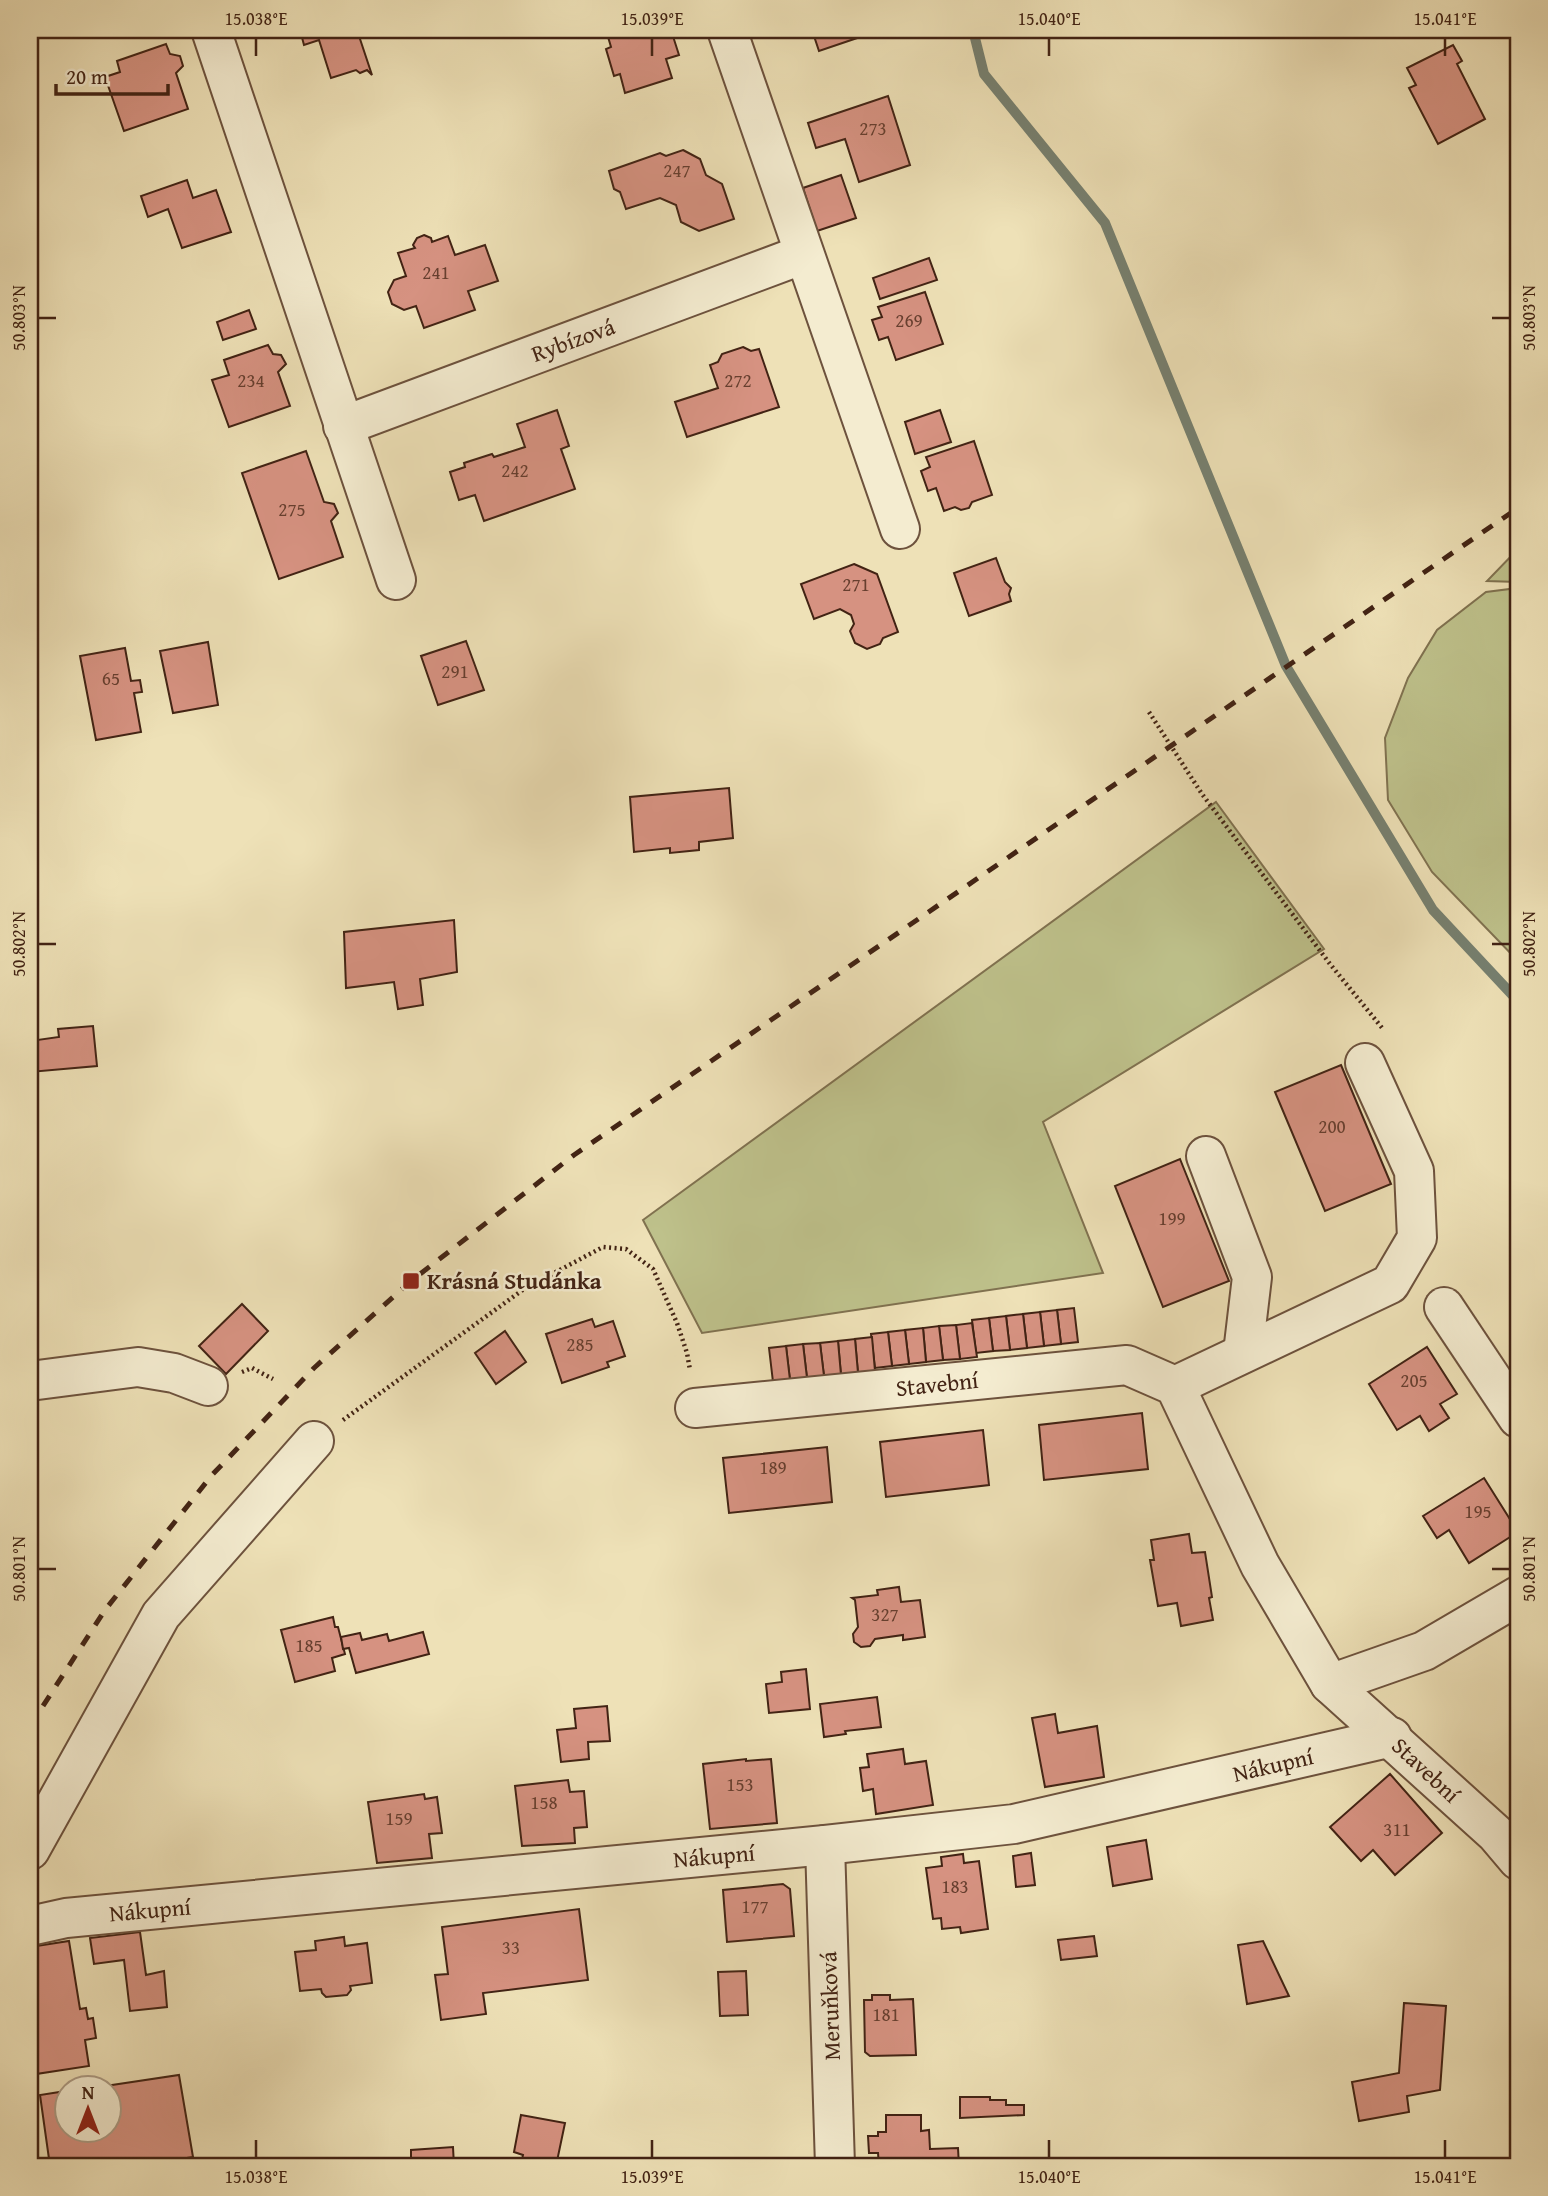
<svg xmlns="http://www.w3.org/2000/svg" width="1548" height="2196" viewBox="0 0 1548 2196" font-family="'Gentium Book Plus',serif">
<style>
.green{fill:#bec18b;stroke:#807250;stroke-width:2}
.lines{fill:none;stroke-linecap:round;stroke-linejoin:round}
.stream{stroke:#768070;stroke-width:10}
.building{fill:#d69281;stroke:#422314;stroke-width:2}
.minor-casing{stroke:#6d523d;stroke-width:42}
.path{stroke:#422314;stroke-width:4.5;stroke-dasharray:2 3.5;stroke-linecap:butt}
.minor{stroke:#f4ecd0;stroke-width:38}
.rail{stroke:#422314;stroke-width:5;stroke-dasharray:12 12;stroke-linecap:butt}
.ticks{fill:none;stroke:#422314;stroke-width:2.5}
.poi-dot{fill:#8f2418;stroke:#f4ecd0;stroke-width:2.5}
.labels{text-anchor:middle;stroke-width:5;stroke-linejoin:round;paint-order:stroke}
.number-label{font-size:19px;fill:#673f2f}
.street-label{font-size:23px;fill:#422314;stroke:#f4ecd0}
.poi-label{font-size:23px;font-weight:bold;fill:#422314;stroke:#f4ecd0;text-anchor:start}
.neatline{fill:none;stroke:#422314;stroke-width:2.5}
.ticks-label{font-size:18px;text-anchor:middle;fill:#422314}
</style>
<rect width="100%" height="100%" fill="#eee1b7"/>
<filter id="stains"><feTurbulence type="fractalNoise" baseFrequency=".00286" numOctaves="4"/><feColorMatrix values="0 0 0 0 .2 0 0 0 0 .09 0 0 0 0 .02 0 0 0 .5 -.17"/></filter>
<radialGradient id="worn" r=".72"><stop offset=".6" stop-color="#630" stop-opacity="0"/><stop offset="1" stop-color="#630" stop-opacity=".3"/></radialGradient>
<g class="green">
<polygon points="1518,549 1518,582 1487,581"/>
<polygon points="1518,588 1518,961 1432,872 1388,800 1385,738 1408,678 1437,630 1486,592"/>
<polygon points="1216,802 1324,949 1043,1122 1103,1273 702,1333 643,1220"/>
</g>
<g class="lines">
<polyline class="stream" points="973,30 984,74 1105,223 1286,666 1433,910 1518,1001"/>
</g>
<g class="building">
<polygon points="300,30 357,30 372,75 367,70 360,73 356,70 331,78 319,40 304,45"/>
<polygon points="606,30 657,30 658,32 671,30 679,55 666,59 672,78 625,93 620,74 614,76 606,49 611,47"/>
<polygon points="812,30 861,30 863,36 819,51"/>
<polygon points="166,44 170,54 180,56 183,66 176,73 188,109 124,131 105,77 120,72 117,61"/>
<polygon points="1453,45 1462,61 1457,64 1485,119 1438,144 1409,88 1416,85 1407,68"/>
<polygon points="888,96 910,165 859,182 845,139 816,148 808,123"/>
<polygon points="683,150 700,159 706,175 722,184 734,219 699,231 681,222 676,205 660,198 626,209 620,192 614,189 609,171 660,153 666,156"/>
<polygon points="841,175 856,218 817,231 803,188"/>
<polygon points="187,180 193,198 216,190 231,232 182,248 168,209 148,217 141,196"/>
<polygon points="424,235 431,238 432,242 448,236 455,255 485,245 498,281 468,291 475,310 424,328 416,306 404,310 392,304 388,292 394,280 406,276 398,253 415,248 413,245 417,238"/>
<polygon points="929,258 937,280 880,299 873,278"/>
<polygon points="925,292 943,344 896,360 888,337 879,340 872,320 882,317 878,307"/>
<polygon points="249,310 256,329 223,340 217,322"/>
<polygon points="268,345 273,354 281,355 286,364 278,372 290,406 229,427 212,380 229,375 224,360"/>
<polygon points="743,347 751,351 759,349 779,407 687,437 675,402 718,388 710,365 718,362 722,354"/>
<polygon points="557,410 569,446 561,449 575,489 484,521 475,495 459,500 450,472 465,467 464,463 492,454 494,457 525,447 517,424"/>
<polygon points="940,410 951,442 915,454 905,422"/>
<polygon points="974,441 992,495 972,502 969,508 961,510 955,507 944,511 936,488 928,491 921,471 930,467 926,457"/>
<polygon points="306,451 324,502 334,504 338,513 331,521 343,557 279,579 242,473"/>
<polygon points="996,558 1005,582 1011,588 1009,594 1011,601 969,616 954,573"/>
<polygon points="854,564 877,574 898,632 883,638 880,644 867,649 855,643 850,631 854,624 851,615 840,609 814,619 801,584"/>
<polygon points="466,641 484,690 438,705 421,656"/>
<polygon points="208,642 218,705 173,713 160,651"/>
<polygon points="125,648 131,681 140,680 142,692 134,693 141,732 96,740 80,656"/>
<polygon points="729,788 733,838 699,842 699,850 670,853 670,848 634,852 630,797"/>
<polygon points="454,920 457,972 420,979 423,1005 398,1009 394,982 346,988 344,932"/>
<polygon points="93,1026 97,1066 30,1072 30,1041 59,1037 58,1029"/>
<polygon points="1341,1065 1391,1184 1325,1211 1275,1092"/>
<polygon points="1180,1159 1229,1281 1163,1307 1115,1186"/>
<polygon points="242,1304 268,1331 226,1374 199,1346"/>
<polygon points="1074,1308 1078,1342 1061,1344 1057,1310"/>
<polygon points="1057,1310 1061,1344 1044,1346 1040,1312"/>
<polygon points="1040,1312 1044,1346 1027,1348 1023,1314"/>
<polygon points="1023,1314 1027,1348 1010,1350 1006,1316"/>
<polygon points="1006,1316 1010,1350 993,1351 989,1318"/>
<polygon points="989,1318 993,1351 976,1353 972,1320"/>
<polygon points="592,1319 595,1327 613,1321 625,1356 607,1362 609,1367 562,1383 546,1334"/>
<polygon points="972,1323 977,1357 960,1359 956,1325"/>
<polygon points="956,1325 960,1359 943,1360 939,1326"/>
<polygon points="939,1326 943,1360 926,1362 923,1328"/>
<polygon points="923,1328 926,1362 909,1364 905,1330"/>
<polygon points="905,1330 909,1364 892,1366 888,1332"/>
<polygon points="505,1331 526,1362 496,1384 475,1353"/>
<polygon points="888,1332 892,1366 875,1368 871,1334"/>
<polygon points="872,1337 875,1371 858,1373 855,1339"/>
<polygon points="855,1339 858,1373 841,1375 838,1341"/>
<polygon points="838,1341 841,1375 824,1376 820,1343"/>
<polygon points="820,1343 824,1376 807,1378 803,1344"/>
<polygon points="803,1344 807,1378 790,1380 786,1346"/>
<polygon points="786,1346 790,1380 773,1382 769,1348"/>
<polygon points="1427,1347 1457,1394 1440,1404 1449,1418 1429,1431 1420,1416 1397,1430 1369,1384"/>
<polygon points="1142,1413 1148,1469 1044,1480 1039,1425"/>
<polygon points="983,1430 989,1485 886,1497 880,1442"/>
<polygon points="827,1447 832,1502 729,1513 723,1458"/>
<polygon points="1484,1478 1518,1532 1469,1563 1449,1530 1437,1538 1423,1516"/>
<polygon points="1189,1534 1192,1553 1205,1552 1212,1597 1209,1598 1213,1620 1181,1626 1177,1603 1158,1606 1150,1560 1154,1560 1151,1540"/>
<polygon points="899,1587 901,1602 920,1600 925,1637 903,1640 903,1635 875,1639 870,1646 861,1647 854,1642 853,1634 858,1627 855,1600 852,1598 878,1595 877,1590"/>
<polygon points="333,1617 335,1627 338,1627 345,1654 332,1658 335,1671 295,1682 281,1630"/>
<polygon points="423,1632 429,1654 356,1673 349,1648 343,1649 341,1637 360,1633 362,1640 387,1634 389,1641"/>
<polygon points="806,1669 810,1709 769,1713 766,1684 782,1682 781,1672"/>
<polygon points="877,1697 881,1727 845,1731 846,1734 824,1737 820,1704"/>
<polygon points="607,1706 610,1741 588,1742 589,1759 561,1762 557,1730 576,1728 574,1709"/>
<polygon points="1055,1714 1058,1733 1097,1726 1104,1777 1045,1787 1032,1718"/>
<polygon points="903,1749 905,1764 926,1761 933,1805 876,1814 873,1789 863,1791 860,1768 869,1767 867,1754"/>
<polygon points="746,1759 746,1761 771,1759 777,1823 710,1829 703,1764"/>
<polygon points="1390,1774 1442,1833 1395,1875 1373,1850 1361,1861 1330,1827"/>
<polygon points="568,1780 570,1792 584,1791 587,1827 574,1828 575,1843 522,1846 515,1786"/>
<polygon points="424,1794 425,1799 437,1797 442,1833 429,1834 432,1858 377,1863 368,1802"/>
<polygon points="1146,1840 1152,1879 1113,1886 1107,1847"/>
<polygon points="1031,1853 1035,1885 1016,1887 1013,1856"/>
<polygon points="963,1854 964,1863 979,1861 988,1929 961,1933 960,1927 942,1929 941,1918 933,1919 926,1868 942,1866 941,1857"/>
<polygon points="783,1884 790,1889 794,1936 727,1942 723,1890"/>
<polygon points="579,1909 588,1980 483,1993 486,2014 441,2020 435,1975 448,1974 442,1927"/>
<polygon points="140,1932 146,1975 164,1971 167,2007 130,2011 124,1960 94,1964 90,1938"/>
<polygon points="1094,1936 1097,1956 1061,1960 1058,1940"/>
<polygon points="344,1937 345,1946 367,1943 372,1983 350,1986 351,1990 347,1995 326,1997 322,1993 321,1989 300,1991 295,1952 316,1950 315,1941"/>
<polygon points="69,1941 80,2009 86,2008 88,2019 93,2018 96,2038 85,2040 89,2066 36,2074 30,2034 30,1947"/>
<polygon points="1263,1941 1289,1996 1247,2004 1238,1945"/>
<polygon points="746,1971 748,2015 720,2016 718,1972"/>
<polygon points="872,1995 890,1995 890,2000 913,1999 916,2055 870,2056 865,2052 864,2000 872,2000"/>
<polygon points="1404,2003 1446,2006 1440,2090 1407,2096 1409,2112 1359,2121 1352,2082 1399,2073"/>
<polygon points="179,2075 193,2157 135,2166 50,2166 40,2095 66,2091 66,2130 108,2130 108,2088 92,2088"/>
<polygon points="960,2097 990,2097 990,2100 1006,2100 1006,2105 1024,2105 1024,2115 960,2118"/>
<polygon points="521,2115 565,2123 556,2166 512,2166 513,2163 521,2164 523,2155 514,2152"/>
<polygon points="886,2115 921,2115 921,2131 929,2130 930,2149 958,2148 959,2166 879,2166 878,2153 869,2153 868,2136 878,2136 878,2132 886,2132"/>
<polygon points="453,2147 454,2166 411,2166 411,2150"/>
</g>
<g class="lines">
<defs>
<g id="minor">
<polyline points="211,30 396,580"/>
<polyline points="727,30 900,529"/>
<polyline points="343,426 804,254"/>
<polyline points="1206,1156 1252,1277 1243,1353"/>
<polyline points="1444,1307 1518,1418"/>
<polyline points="30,1381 138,1367 174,1373 208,1386"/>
<polyline points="1175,1386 1390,1284 1417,1238 1414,1171 1365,1063"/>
<polyline points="695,1408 1127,1365 1175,1386 1260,1565 1330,1684 1496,1834 1518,1860"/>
<polyline points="1330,1684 1424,1651 1518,1596"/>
<polyline points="825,1845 835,2166"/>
<polyline points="30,1850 161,1615 314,1441"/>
<polyline points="30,1926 66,1918 825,1845 1014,1824 1392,1737"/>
</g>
</defs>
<use href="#minor" class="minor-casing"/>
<g class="path">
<polyline points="1149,712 1202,794 1330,964 1383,1029"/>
<polyline points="242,1372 252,1368 273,1379"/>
<polyline points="343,1420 524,1289 603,1247 626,1249 653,1269 677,1323 687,1353 690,1370"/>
</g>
<use href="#minor" class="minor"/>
<polyline class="rail" points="30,1726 105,1610 212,1475 314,1368 411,1281 574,1155 1518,508"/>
</g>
<path class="ticks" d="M256,38V56M652,38V56M1049,38V56M1445,38V56M38,318H56M1492,318H1510M38,944H56M1492,944H1510M38,1569H56M1492,1569H1510M256,2140V2158M652,2140V2158M1049,2140V2158M1445,2140V2158"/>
<rect class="poi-dot" x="402" y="1272" width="18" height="18" rx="3.5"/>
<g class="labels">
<g class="number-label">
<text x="873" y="135">273</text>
<text x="677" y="177">247</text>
<text x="436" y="279">241</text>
<text x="909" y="327">269</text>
<text x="251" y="387">234</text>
<text x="738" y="387">272</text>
<text x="515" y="477">242</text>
<text x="292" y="516">275</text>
<text x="856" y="591">271</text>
<text x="455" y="678">291</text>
<text x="111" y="685">65</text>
<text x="1332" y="1133">200</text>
<text x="1172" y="1225">199</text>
<text x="580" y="1351">285</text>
<text x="1414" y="1387">205</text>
<text x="773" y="1474">189</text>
<text x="1478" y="1518">195</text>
<text x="885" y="1621">327</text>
<text x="309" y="1652">185</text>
<text x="740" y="1791">153</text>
<text x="544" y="1809">158</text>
<text x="399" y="1825">159</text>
<text x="1397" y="1836">311</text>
<text x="955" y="1893">183</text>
<text x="755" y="1913">177</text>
<text x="511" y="1954">33</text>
<text x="886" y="2021">181</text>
</g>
<g class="street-label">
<text transform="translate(573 340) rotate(-20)" y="8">Rybízová</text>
<text transform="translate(937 1384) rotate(-6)" y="8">Stavební</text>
<text transform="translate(1273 1765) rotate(-13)" y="8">Nákupní</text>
<text transform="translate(1426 1770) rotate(43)" y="8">Stavební</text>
<text transform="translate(714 1856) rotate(-5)" y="8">Nákupní</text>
<text transform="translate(150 1910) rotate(-5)" y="8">Nákupní</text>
<text transform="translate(830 2006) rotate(-92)" y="8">Meruňková</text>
</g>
<g class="poi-label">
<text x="427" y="1289">Krásná Studánka</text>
</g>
</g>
<rect width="1548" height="2196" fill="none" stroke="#eee1b7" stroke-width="77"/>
<g transform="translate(88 2109)"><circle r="33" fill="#f4ecd0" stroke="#ad9c85" stroke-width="2"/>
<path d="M0-5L12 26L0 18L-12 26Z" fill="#8f2418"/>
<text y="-10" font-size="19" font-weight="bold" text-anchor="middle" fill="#422314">N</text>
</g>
<path d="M56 84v10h112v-10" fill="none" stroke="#422314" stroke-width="3.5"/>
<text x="66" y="84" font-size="21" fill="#422314" stroke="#f4ecd0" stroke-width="5" paint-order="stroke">20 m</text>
<rect x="38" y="38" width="1472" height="2120" class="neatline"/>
<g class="ticks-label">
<text x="256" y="25">15.038°E</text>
<text x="652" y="25">15.039°E</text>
<text x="1049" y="25">15.040°E</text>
<text x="1445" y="25">15.041°E</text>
<text transform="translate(19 318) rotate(-90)" y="6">50.803°N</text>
<text transform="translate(1529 318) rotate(-90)" y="6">50.803°N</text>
<text transform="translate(19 944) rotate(-90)" y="6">50.802°N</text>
<text transform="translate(1529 944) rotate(-90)" y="6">50.802°N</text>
<text transform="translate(19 1569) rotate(-90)" y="6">50.801°N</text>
<text transform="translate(1529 1569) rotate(-90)" y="6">50.801°N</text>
<text x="256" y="2183">15.038°E</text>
<text x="652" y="2183">15.039°E</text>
<text x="1049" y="2183">15.040°E</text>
<text x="1445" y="2183">15.041°E</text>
</g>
<rect width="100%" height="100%" filter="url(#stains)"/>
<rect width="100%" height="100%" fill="url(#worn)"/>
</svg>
